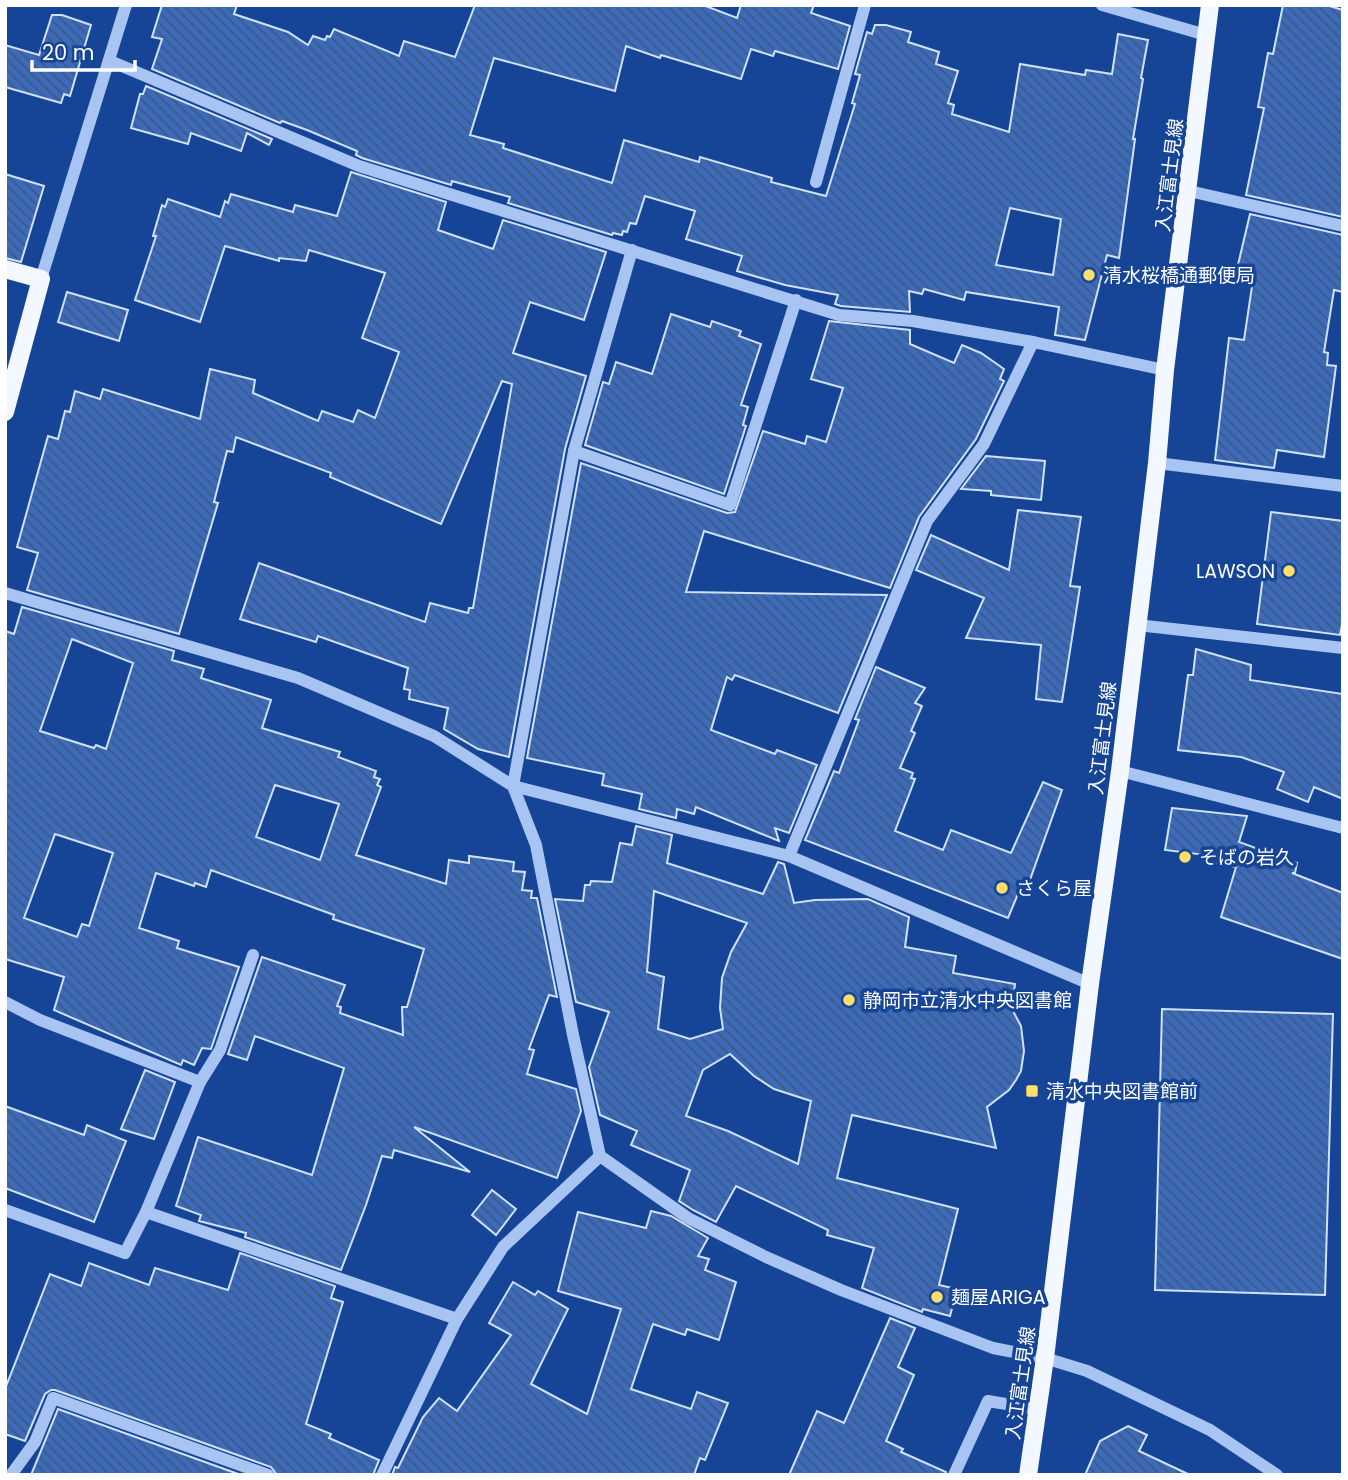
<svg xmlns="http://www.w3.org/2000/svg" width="1348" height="1480" viewBox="0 0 1348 1480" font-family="Poppins,'Noto Sans JP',sans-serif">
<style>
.building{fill:url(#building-back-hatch);stroke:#d0e1fc;stroke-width:2;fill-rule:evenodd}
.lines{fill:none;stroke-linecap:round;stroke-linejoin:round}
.minor{stroke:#a8c4f2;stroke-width:12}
.major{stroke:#f3f7ff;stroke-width:18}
.poi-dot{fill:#ffde69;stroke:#164597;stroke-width:2.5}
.labels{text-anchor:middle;stroke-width:7;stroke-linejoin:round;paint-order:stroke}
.street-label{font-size:19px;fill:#fff;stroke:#164597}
.poi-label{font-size:19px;fill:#fff;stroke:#164597;text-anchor:start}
</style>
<defs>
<pattern id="building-back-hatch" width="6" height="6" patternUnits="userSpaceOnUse" patternTransform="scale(1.75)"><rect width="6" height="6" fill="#3a6bbc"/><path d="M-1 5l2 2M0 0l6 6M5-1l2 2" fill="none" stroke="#455879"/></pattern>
</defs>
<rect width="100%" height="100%" fill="#164597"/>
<g class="building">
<path d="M162,5H237L234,14L288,32L308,45L313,36L325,40L327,36L330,37L334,29L399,56L404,41L455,57L475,5H703L737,18L741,5H814L811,13L850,26L838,69L775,51L773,56L751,49L741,79L661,55L660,58L626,46L615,91L494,58L470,135L504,144L503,148L612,183L624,140L699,162L700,157L772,178L771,182L826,196L855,104L852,103L860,75L855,74L867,32L872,34L875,25H886L911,32L908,42L939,52L936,64L958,71L948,103L954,105L952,114L1009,132L1020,64L1085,75L1086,70L1112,74L1118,34L1148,40L1141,78L1143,79L1133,139H1135L1119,258L1107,255L1085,340L1055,335L1059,307L966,292L964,300L924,289L922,294L909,291L910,312L841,306L835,304L838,295L785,285L737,271L742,256L686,239L695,211L645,196L636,224L630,223L627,232L623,231L622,235L613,233L612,235L508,203L510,197L452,181L451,185L362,158L356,155L357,151L307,130L282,121L280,123L152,69L162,39L152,37ZM1010,208L1061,219L1053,275L996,265Z"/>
<polygon points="1283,5 1326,5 1343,10 1343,217 1246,195 1264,108 1258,107 1268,53 1273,54"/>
<polygon points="52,15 62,15 91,25 70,96 64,94 61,103 5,87 5,45 39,55"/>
<polygon points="146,86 272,139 269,145 247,133 241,151 191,133 188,144 131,128 140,94 143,94"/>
<polygon points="351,172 446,202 438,230 493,249 503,220 606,252 584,320 530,302 513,353 586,376 565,449 509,757 478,749 444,729 448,708 409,699 410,690 404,689 408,668 318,636 316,642 240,619 259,563 425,622 430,603 468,613 469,608 473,608 512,384 502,381 441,524 330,477 331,473 236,437 233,452 227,451 214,502 218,503 179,634 27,590 38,553 17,547 48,436 58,439 65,411 70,412 75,391 100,399 103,389 200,419 210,369 255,380 253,393 318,421 322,411 353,422 358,410 375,418 399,352 362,338 385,273 309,250 306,261 279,258 279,261 225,246 200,322 135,300 156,236 153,236 162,205 165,207 168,199 220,217 225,201 228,203 231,194 293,212 295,205 337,216"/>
<polygon points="5,174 44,186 21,262 5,258"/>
<polygon points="1250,214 1343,235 1343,292 1334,290 1324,352 1328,353 1327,365 1336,366 1324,457 1277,450 1274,468 1215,460 1229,338 1244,340 1254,273 1237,269"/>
<polygon points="67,292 128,310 119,341 58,322"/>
<polygon points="671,314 710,327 712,321 741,331 739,336 761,344 741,405 748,407 743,425 746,426 724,494 585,445 603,382 609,384 616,362 652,374"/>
<polygon points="829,321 910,330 910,344 954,363 962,345 981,353 1004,369 1000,379 1004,381 976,439 919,517 890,588 704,531 686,592 887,595 838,713 735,675 732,680 727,677 711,730 775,754 777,750 817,765 789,833 775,828 779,841 696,807 694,814 677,809 676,818 639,809 642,794 602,785 604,774 527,758 581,463 727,513 735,512 763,431 805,444 807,436 826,442 843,388 811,379"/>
<polygon points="986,456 1045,461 1041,500 991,495 991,491 961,489"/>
<polygon points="1018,510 1081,517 1070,586 1080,587 1062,702 1036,699 1041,645 966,638 984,598 916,570 931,535 1009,570"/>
<polygon points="1271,512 1343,521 1343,619 1340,635 1257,624"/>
<path d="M22,607L174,651L172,660L204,669L201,678L271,700L262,728L340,752L338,757L376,771L374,777L380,779L377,785L381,787L356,855L446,884L449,860L469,863V856L514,862L513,871L525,872L522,890L532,891L531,898H537L557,997L549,995L529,1049L534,1050L527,1074L576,1089L581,1111L557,1178L414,1127L470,1172L394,1150L392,1158L382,1156L366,1205L341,1270L245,1237L246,1233L199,1221L201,1215L176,1206L198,1137L312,1175L344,1068L255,1036L247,1060L228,1054L262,957L345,985L337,1006L341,1007L340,1013L403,1035L402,1007H407L424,949L333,919L334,915L211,870L206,887L195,883L194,886L156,873L139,928L179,941L177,948L239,967L211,1049L202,1048L194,1065L183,1060L181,1065L54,1010L64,977L5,959V631L14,634ZM72,639L133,663L106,749L96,745L94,748L40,731ZM275,785L339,804L320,860L256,837ZM55,834L113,853L89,926L82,924L77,937L24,918Z"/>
<polygon points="1196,649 1251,665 1250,680 1343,694 1343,799 1314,787 1308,802 1277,789 1284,772 1241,757 1178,750 1188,675 1193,675"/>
<polygon points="876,667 925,688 915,703 922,706 911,731 915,733 900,768 913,773 911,778 915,779 895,831 943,850 951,830 1011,853 1043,782 1062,790 1026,891 1020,889 1008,918 805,840 834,771 839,773 859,720 855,719"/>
<polygon points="1172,808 1247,816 1239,842 1297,863 1295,873 1292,873 1343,893 1343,959 1221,917 1236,867 1204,861 1206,855 1165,850"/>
<path d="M636,826L672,835L667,863L763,894L778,862L784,864L794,903L815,900L868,899L909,917L905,947L956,956L953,973L1015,984L1012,1009L1021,1026L1024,1051L1021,1071L1016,1080L1009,1090L987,1107L996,1148L852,1115L837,1178L958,1209L939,1285L957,1289L950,1316L923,1309L922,1312L862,1288L874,1248L827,1235L828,1230L736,1186L716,1222L693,1210L679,1201L690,1170L631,1145L637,1131L600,1115L589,1067L609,1012L576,1002L555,899L583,901L585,885H590L591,881L612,882L620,843L632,845ZM654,891L747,923L731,952L722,978L720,1008L723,1029L690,1039L658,1029L664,977L647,972ZM730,1054L754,1076L774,1089L811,1101L798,1164L728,1131L686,1116L703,1070Z"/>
<polygon points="1162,1009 1333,1014 1325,1295 1155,1290"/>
<polygon points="145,1070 175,1082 154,1139 121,1129"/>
<polygon points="5,1106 84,1135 87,1125 126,1141 94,1222 5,1188"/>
<polygon points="492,1190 516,1209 496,1235 472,1215"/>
<polygon points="651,1211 671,1216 708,1238 698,1256 709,1259 705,1270 736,1282 719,1340 687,1329 685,1335 653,1324 631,1389 691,1409 697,1392 728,1403 705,1460 700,1458 694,1475 392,1475 395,1467 398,1468 423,1417 439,1398 457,1411 511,1335 489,1323 513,1282 535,1295 538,1291 568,1309 531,1384 587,1414 621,1309 558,1291 578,1212 646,1228"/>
<polygon points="240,1253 335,1286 331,1298 343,1302 306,1424 331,1434 329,1438 379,1460 373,1475 277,1475 271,1467 55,1390 51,1390 45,1394 25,1441 5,1434 5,1389 50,1274 81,1286 89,1263 149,1285 155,1268 228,1290"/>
<polygon points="890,1318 915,1328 898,1367 914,1375 886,1441 903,1449 901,1452 946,1472 945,1475 789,1475 817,1411 844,1423"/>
<polygon points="58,1409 241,1475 31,1475"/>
<polygon points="1128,1426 1147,1435 1139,1451 1190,1475 1085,1475 1100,1441"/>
</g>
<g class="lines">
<g class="minor">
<polyline points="1102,5 1206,35"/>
<polyline points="110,61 359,166 839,315 913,321 1033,342 1165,370"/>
<polyline points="816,182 865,5"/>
<polyline points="1189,191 1343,226"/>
<polyline points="632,250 574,451 513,786 789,856 1090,984"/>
<polyline points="41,279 126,5"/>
<polyline points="574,451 730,505 796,300"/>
<polyline points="1157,463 1343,486"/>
<polyline points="5,593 298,678 434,736 513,786 536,845 573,1035 600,1156 688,1218 766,1257 841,1290 993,1348 1045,1358 1087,1371 1210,1430 1277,1475"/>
<polyline points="1137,625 1343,648"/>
<polyline points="1120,771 1343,828"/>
<polyline points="789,856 927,521 984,444 1033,342"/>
<polyline points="5,1002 40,1020 200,1082"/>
<polyline points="5,1210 125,1253 146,1212 200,1082 220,1050 253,955"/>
<polyline points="146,1212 457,1319"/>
<polyline points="11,1475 35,1442 53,1398 268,1475"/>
<polyline points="382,1475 457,1319 503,1247 600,1156"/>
<polyline points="954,1475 988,1401 1036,1409"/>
</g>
<g class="major">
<polyline points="5,269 41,279 5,412"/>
<polyline points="1028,1475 1045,1358 1090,984 1120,771 1157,463 1165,370 1210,5"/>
</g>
</g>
<g class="poi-dot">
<circle cx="1089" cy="275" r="7"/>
<circle cx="1289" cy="571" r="7"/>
<circle cx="1185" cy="857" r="7"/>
<circle cx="1002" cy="888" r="7"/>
<circle cx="849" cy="1000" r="7"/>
<rect x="1025" y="1084" width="14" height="14" rx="3.5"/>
<circle cx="937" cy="1297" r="7"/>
</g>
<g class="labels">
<g class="street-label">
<text transform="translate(1169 175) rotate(-83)" y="7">入江富士見線</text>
<text transform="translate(1102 738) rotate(-83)" y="7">入江富士見線</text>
<text transform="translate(1020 1383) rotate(-82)" y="7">入江富士見線</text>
</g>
<g class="poi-label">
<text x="1103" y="282">清水桜橋通郵便局</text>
<text x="1275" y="578" text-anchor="end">LAWSON</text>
<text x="1199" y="864">そばの岩久</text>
<text x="1016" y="895">さくら屋</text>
<text x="863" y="1007">静岡市立清水中央図書館</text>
<text x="1046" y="1098">清水中央図書館前</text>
<text x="951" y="1304">麺屋ARIGA</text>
</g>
</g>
<rect width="1348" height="1480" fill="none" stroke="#ffffff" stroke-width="14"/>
<path d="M32 60v10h103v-10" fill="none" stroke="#ffffff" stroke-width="3.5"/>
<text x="42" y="60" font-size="21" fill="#ffffff" stroke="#164597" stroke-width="5" paint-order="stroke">20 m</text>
</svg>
